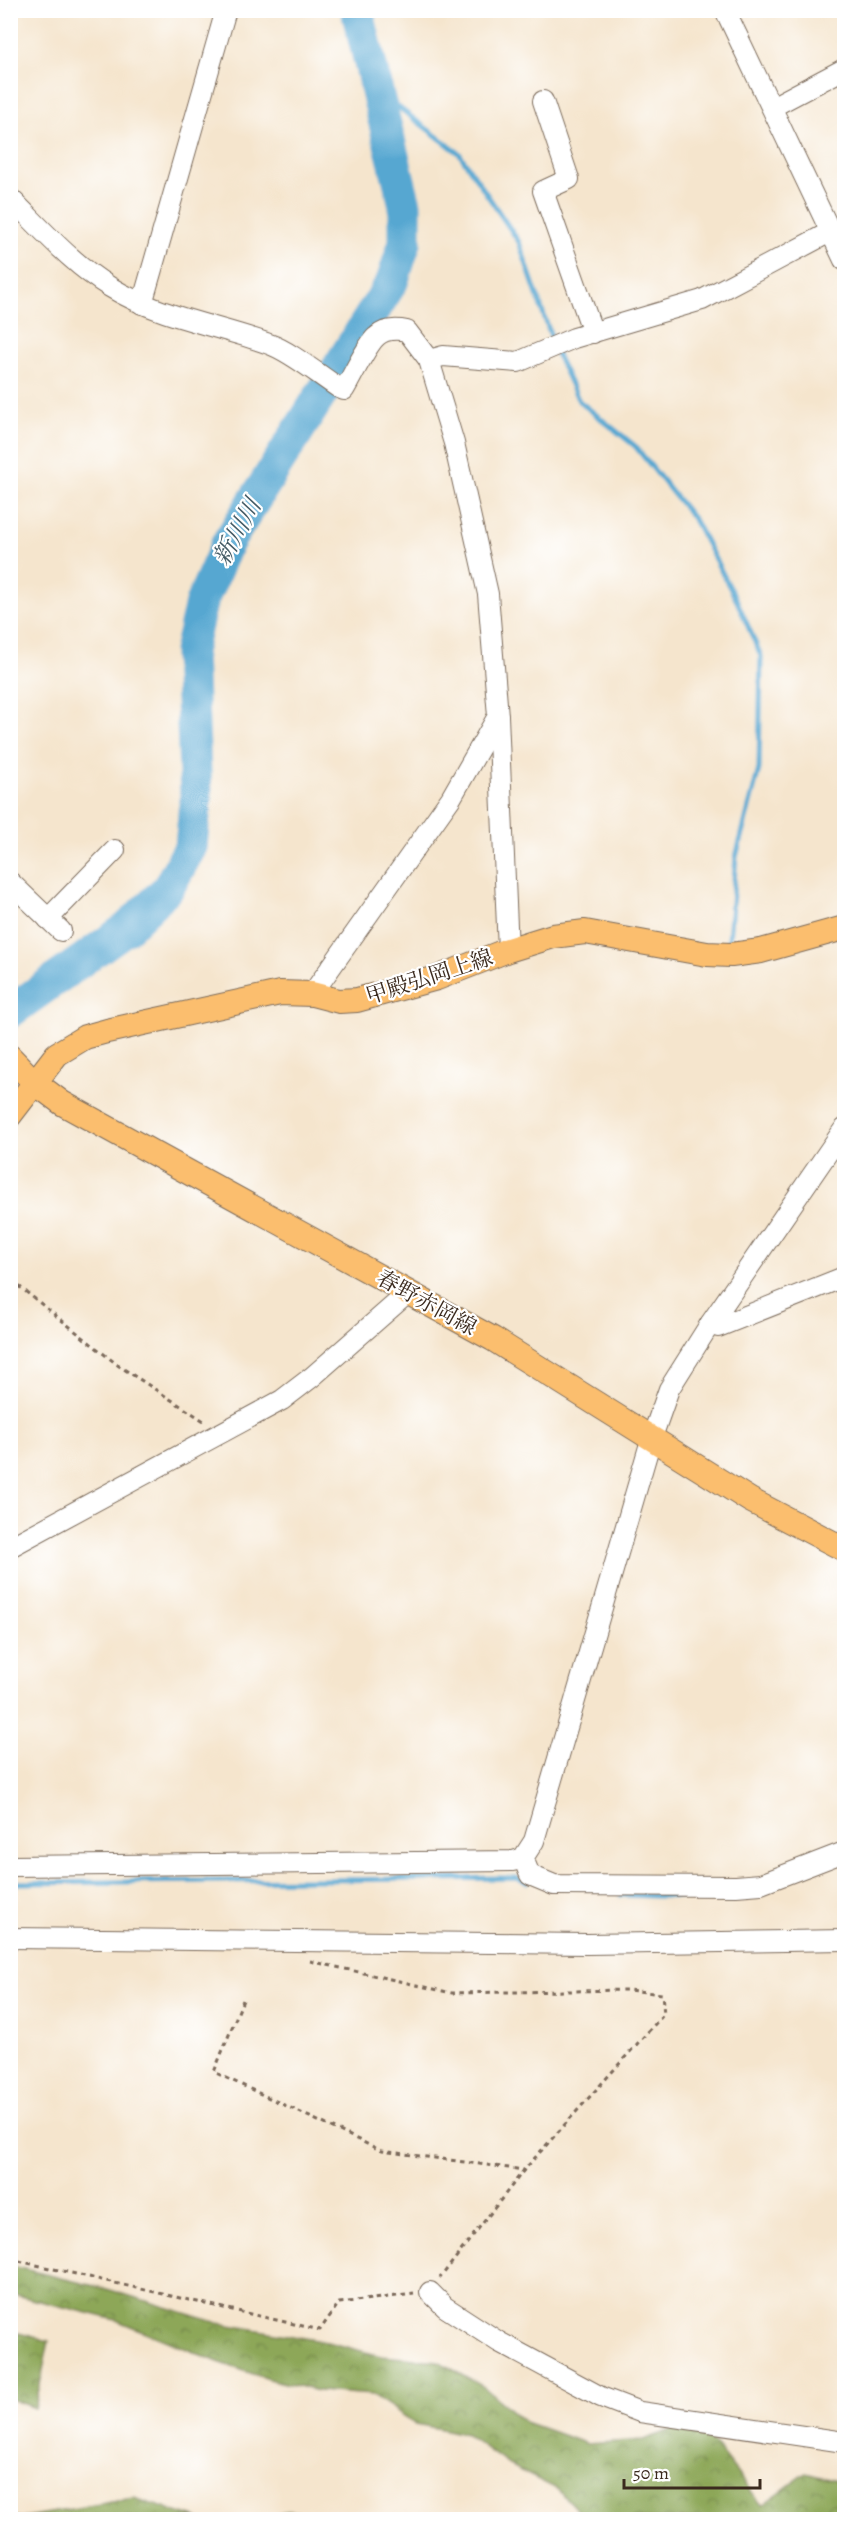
<svg xmlns="http://www.w3.org/2000/svg" width="855" height="2530" viewBox="0 0 855 2530" font-family="Alegreya,'Noto Serif JP',serif">
<style>
.forest{fill:url(#forest-crowns);stroke:#64683c;stroke-width:1.5}
.lines{fill:none;stroke-linecap:round;stroke-linejoin:round}
.stream{stroke:#57a7d1;stroke-width:5}
.river{stroke:#57a7d1;stroke-width:33}
.minor-casing{stroke:#7c6b5b;stroke-width:22}
.major-casing{stroke:#7c6b5b;stroke-width:26}
.path{stroke:#7c6b5b;stroke-width:3;stroke-dasharray:4.5 4.5;stroke-linecap:butt}
.minor{stroke:#fff;stroke-width:20}
.major{stroke:#fbbe6e;stroke-width:24}
.labels{text-anchor:middle;stroke-width:4.5;stroke-linejoin:round;paint-order:stroke}
.street-label{font-size:22px;fill:#3b2a1e;stroke:#fff}
.water-label{font-size:24px;font-style:italic;fill:#465c66;stroke:#fff}
</style>
<defs>
<pattern id="forest-crowns" width="20" height="18" patternUnits="userSpaceOnUse" patternTransform="scale(1.5)"><rect width="20" height="18" fill="#8da759"/><path d="M2 6a3 3 0 1 1 6 0M12 15a3 3 0 1 1 6 0" fill="none" stroke="#748849"/></pattern>
</defs>
<rect width="100%" height="100%" fill="#fff"/>
<filter id="ink" filterUnits="userSpaceOnUse"><feTurbulence type="fractalNoise" baseFrequency=".0167" numOctaves="2"/><feDisplacementMap in="SourceGraphic" scale="12" xChannelSelector="R" yChannelSelector="G"/><feConvolveMatrix kernelMatrix="1 2 1 2 8 2 1 2 1" color-interpolation-filters="sRGB"/></filter>
<filter id="wash" filterUnits="userSpaceOnUse"><feTurbulence type="fractalNoise" baseFrequency=".008" numOctaves="4" result="noise"/><feDisplacementMap in="SourceGraphic" scale="24" xChannelSelector="R" yChannelSelector="G"/><feGaussianBlur stdDeviation="1.35" result="paint"/><feColorMatrix in="noise" values="0 0 0 0 0 0 0 0 0 0 0 0 0 0 0 0 0 1.4 0 .05"/><feComposite in="paint" operator="in"/></filter>
<g filter="url(#wash)">
<rect width="100%" height="100%" fill="#f5e5cd"/>
<g class="forest">
<polygon points="11,2266 107,2289 218,2323 327,2342 381,2356 438,2361 484,2387 525,2422 587,2444 643,2440 696,2421 762,2505 806,2473 840,2482 844,2492 844,2519 582,2519 585,2518 557,2489 509,2465 466,2434 416,2424 373,2395 319,2391 268,2379 218,2362 116,2320 11,2294"/>
<polygon points="11,2331 49,2341 35,2408 11,2399"/>
<polygon points="133,2498 199,2519 11,2519 11,2516 21,2518"/>
<polygon points="287,2511 358,2519 268,2519"/>
</g>
<g class="lines">
<g class="stream">
<polyline points="377,91 459,153 519,242 558,357 579,401 635,446 695,521 737,601 761,656 759,769 736,857 729,940"/>
<polyline points="10,1883 516,1878 527,1882"/>
<polyline points="621,1895 734,1898 755,1894"/>
</g>
<polyline class="river" points="10,1012 127,928 168,888 191,846 196,796 190,652 201,603 228,542 392,282 405,242 405,205 357,10"/>
</g>
</g>
<g filter="url(#ink)">
<g class="lines">
<defs>
<g id="minor">
<polyline points="725,10 844,260"/>
<polyline points="543,101 569,179 543,191 593,333"/>
<polyline points="772,107 844,69"/>
<path d="M10,198C42,229 72,264 110,287C159,317 216,325 269,344C290,351 319,375 339,388L344,390C352,377 366,346 376,337C384,329 397,329 407,331L429,360L454,443L488,594L498,716L508,950"/>
<polyline points="142,304 226,10"/>
<polyline points="429,360 443,356 518,362 574,338 702,300 830,232"/>
<polyline points="10,882 61,931"/>
<polyline points="48,919 115,850"/>
<polyline points="312,994 451,798 498,716"/>
<polyline points="710,1324 718,1327 844,1277"/>
<polyline points="10,1547 282,1400 312,1377 409,1292"/>
<polyline points="523,1858 530,1875 554,1885 736,1886 761,1884 844,1852"/>
<polyline points="10,1866 513,1861 523,1858 534,1841 651,1440 669,1389 710,1324 844,1129"/>
<polyline points="10,1938 587,1944 844,1940"/>
<polyline points="430,2292 445,2307 499,2342 601,2397 640,2412 844,2442"/>
</g>
<g id="major">
<polyline points="10,1057 34,1082 62,1103 493,1339 750,1500 844,1549"/>
<polyline points="10,1115 57,1054 85,1037 107,1031 280,993 312,994 339,1001 357,1000 437,978 508,950 553,936 585,932 707,954 731,955 761,951 844,928"/>
</g>
</defs>
<use href="#minor" class="minor-casing"/>
<use href="#major" class="major-casing"/>
<g class="path">
<polyline points="10,1292 20,1287 119,1366 204,1421"/>
<polyline points="310,1961 452,1993 628,1990 662,1994 664,2014 524,2170 440,2278"/>
<polyline points="243,2000 214,2072 382,2151 524,2170"/>
<polyline points="10,2259 320,2330 339,2303 414,2294"/>
</g>
<use href="#minor" class="minor"/>
<use href="#major" class="major"/>
</g>
</g>
<g class="labels">
<g class="street-label">
<text transform="translate(429 976) rotate(-18)" y="8">甲殿弘岡上線</text>
<text transform="translate(427 1302) rotate(29)" y="8">春野赤岡線</text>
</g>
<g class="water-label">
<text transform="translate(237 532) rotate(-61)" y="8">新川川</text>
</g>
</g>
<rect width="855" height="2530" fill="none" stroke="#fff" stroke-width="36"/>
<path d="M624 2479v9h136v-9" fill="none" stroke="#3b2a1e" stroke-width="3"/>
<text x="633" y="2479" font-size="18" fill="#3b2a1e" stroke="#ffffff" stroke-width="4.5" paint-order="stroke">50 m</text>
</svg>
